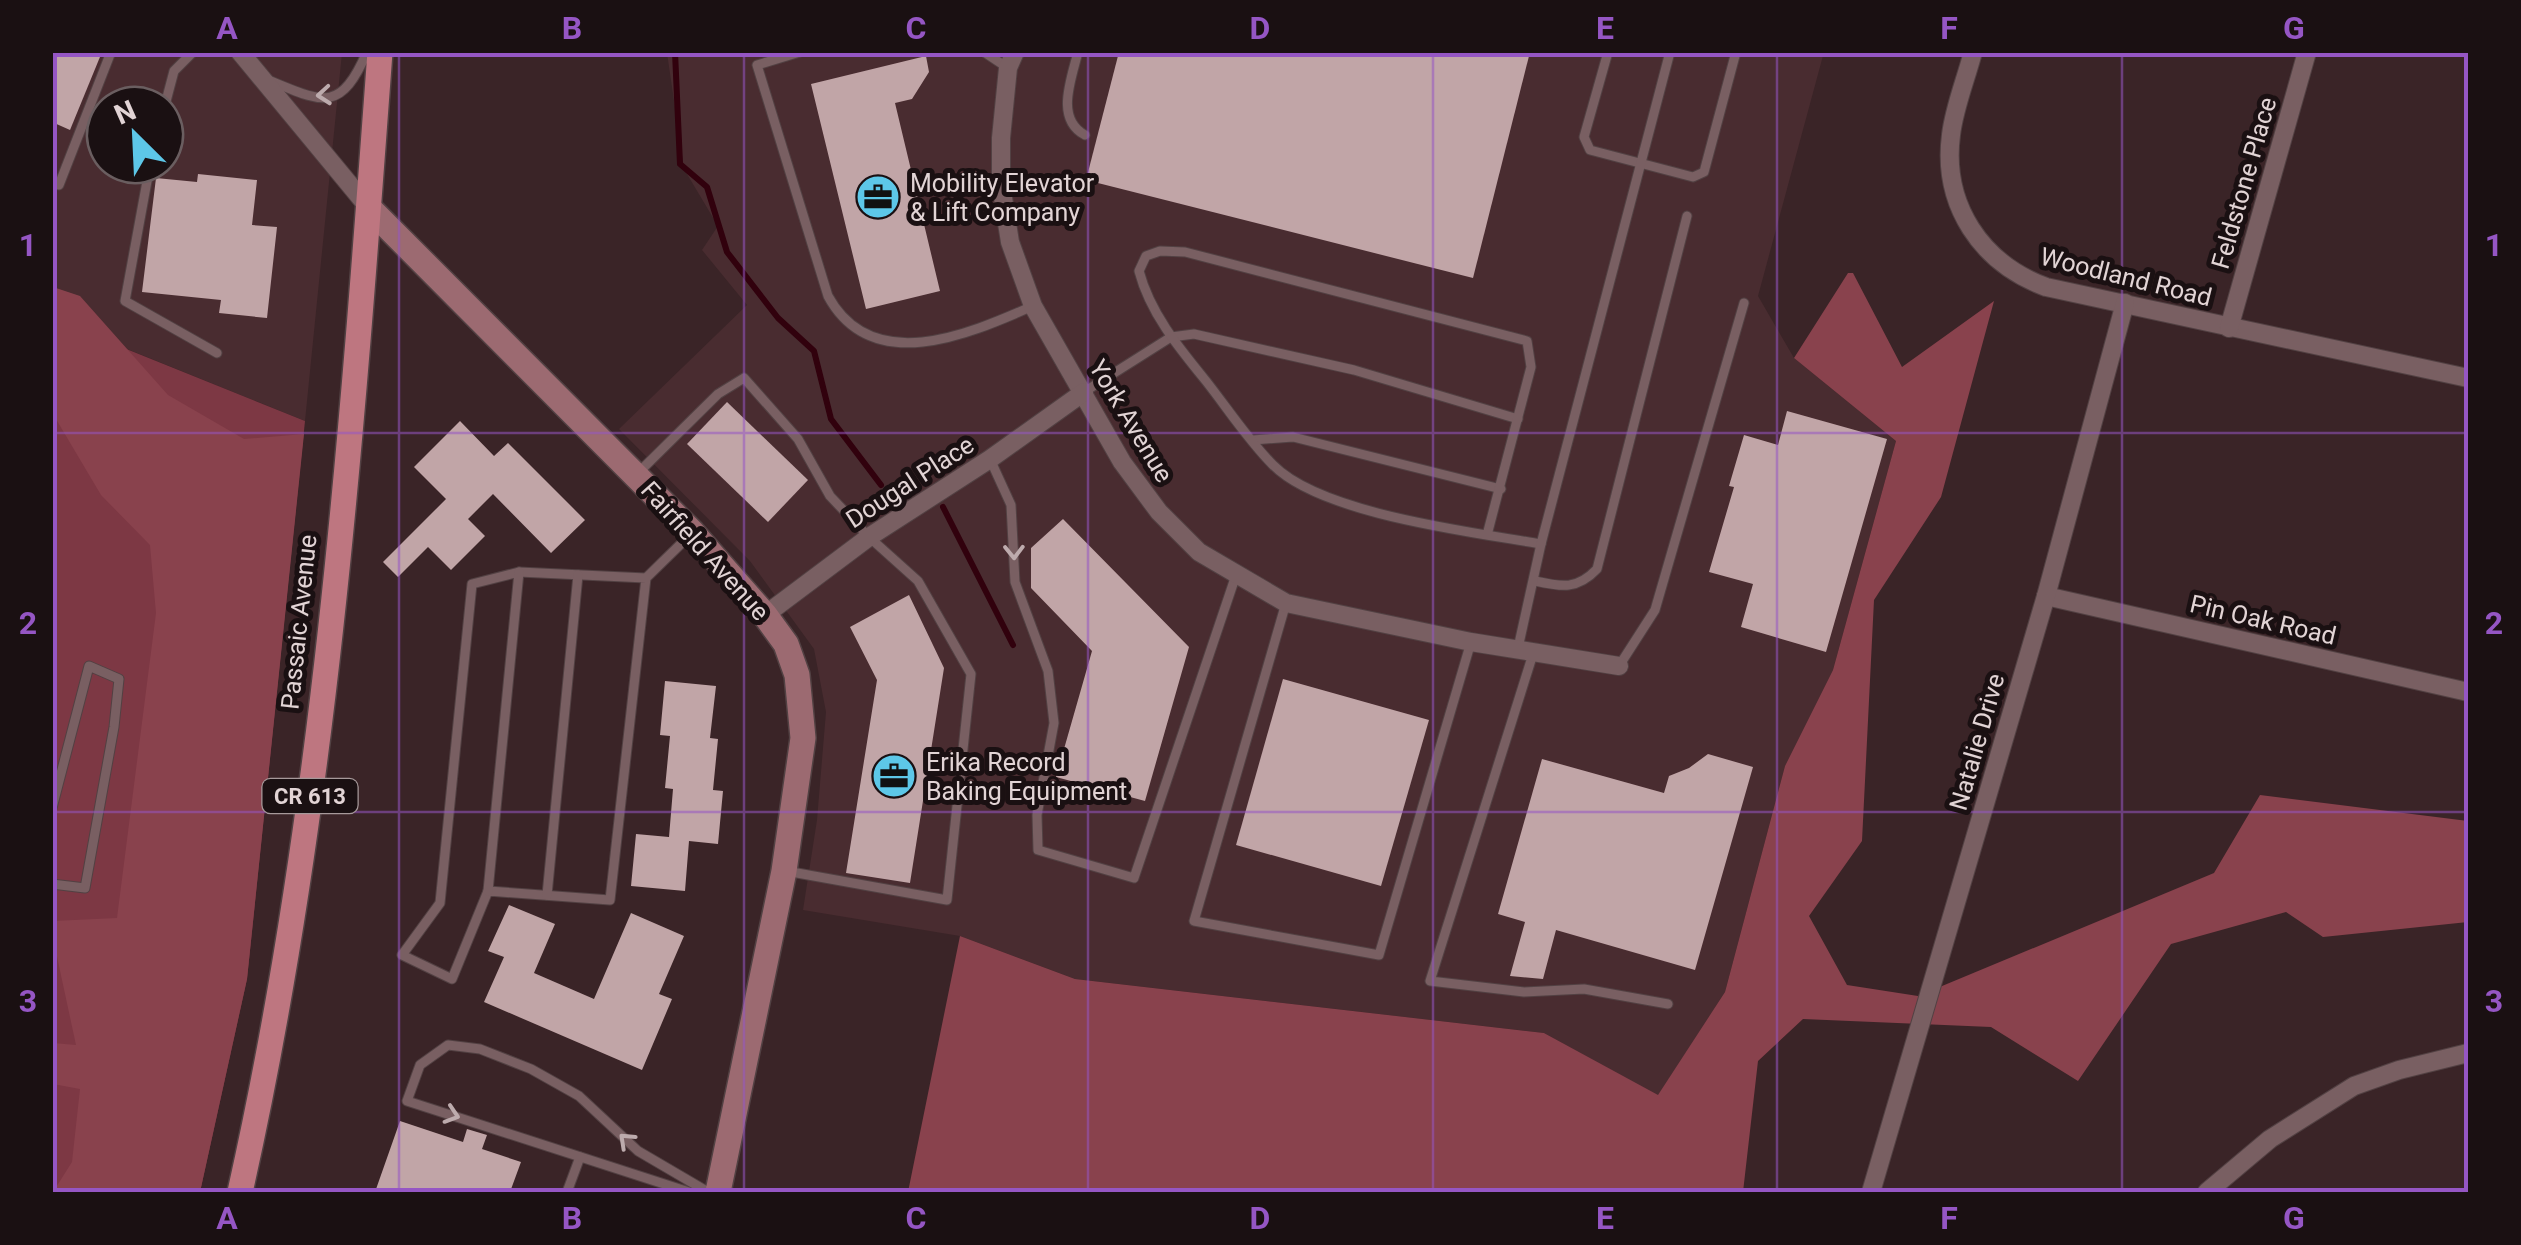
<svg xmlns="http://www.w3.org/2000/svg" width="2521" height="1245" font-family="Roboto,sans-serif">
	<style>
		.built { fill: #492c30; fill-rule: evenodd }
		.green { fill: #7d3844 }
		.forest { fill: #89424d }
		.lines { fill: none; stroke-linecap: round; stroke-linejoin: round }
		.stream { stroke: #31010d; stroke-width: 6 }
		.building { fill: #c1a5a7 }
		.lane-casing { stroke: #524143; stroke-width: 11 }
		.street-casing { stroke: #524143; stroke-width: 20 }
		.secondary-casing { stroke: #524143; stroke-width: 28 }
		.primary-casing { stroke: #524143; stroke-width: 28 }
		.lane { stroke: #795f62; stroke-width: 9 }
		.street { stroke: #795f62; stroke-width: 18 }
		.secondary { stroke: #9c6a71; stroke-width: 25 }
		.primary { stroke: #be7680; stroke-width: 25 }
		.oneway { stroke: #bdabad }
		.grid { fill: none; stroke: #9556c4; stroke-width: 2.5; stroke-opacity: 0.55 }
		.labels { text-anchor: middle; dominant-baseline: central; stroke-width: 10; stroke-linejoin: round; paint-order: stroke }
		.shield { fill: #1a1012; stroke: #a6999a; stroke-width: 2.5 }
		.shield-label { font-size: 22px; font-weight: bold; fill: #e2d4d5 }
		.poi-label { font-size: 25px; fill: #e2d4d5; stroke: #1a1012; text-anchor: start }
		.street-label { font-size: 25px; fill: #e2d4d5; stroke: #1a1012 }
		.neatline { fill: none; stroke: #9556c4; stroke-width: 4 }
		.grid-label { font-size: 32px; text-anchor: middle; font-weight: bold; fill: #9556c4 }
	</style>
	<rect width="100%" height="100%" fill="#3a2427"/>
	<g class="built">
		<polygon points="1824,52 1758,296 1794,358 1896,441 1833,670 1785,766 1725,992 1658,1096 1544,1033 1075,979 960,936 803,910 817,820 826,712 814,649 750,561 619,429 747,305 702,250 718,226 684,169 667,53"/>
		<path d="M52,53H342L305,421L53,319ZM105,105H165V165H105Z"/>
	</g>
	<polygon class="green" points="52,319 305,421 247,979 200,1192 53,1192"/>
	<g class="forest">
		<polygon points="1848,273 1853,273 1902,367 1994,301 1941,497 1874,600 1862,841 1809,916 1847,985 1918,996 2214,873 2260,795 2468,821 2468,922 2323,937 2286,912 2171,944 2078,1081 1991,1027 1803,1019 1758,1061 1743,1192 908,1192 960,936 1075,979 1544,1033 1658,1095 1725,992 1785,766 1833,670 1896,441 1794,358"/>
		<polygon points="53,287 80,296 168,395 244,439 304,434 247,979 200,1192 53,1192 72,1162 80,1089 53,1084 53,1043 76,1045 53,938 53,921 117,918 156,613 150,545 101,495 53,414"/>
	</g>
	<g class="lines">
		<g class="stream">
			<polyline points="675,52 680,164 707,187 727,252 778,318 814,351 831,419 881,485"/>
			<polyline points="943,507 1013,645"/>
		</g>
	</g>
	<g class="building">
		<polygon points="52,52 102,52 70,130 52,122"/>
		<polygon points="1119,52 1530,52 1473,278 1086,180"/>
		<polygon points="926,56 929,72 912,99 895,103 940,291 866,309 811,84"/>
		<polygon points="198,174 257,180 252,225 277,227 267,318 219,313 221,300 142,292 156,178 197,182"/>
		<polygon points="727,402 808,480 768,522 687,444"/>
		<polygon points="1787,411 1887,439 1826,652 1741,627 1753,584 1709,572 1734,487 1729,486 1744,435 1778,445"/>
		<polygon points="460,421 494,456 508,443 585,520 551,553 493,494 468,519 485,536 451,570 428,547 398,577 383,562 446,499 414,467"/>
		<polygon points="1063,519 1189,647 1145,801 1056,777 1092,651 1031,588 1031,548"/>
		<polygon points="909,595 944,668 910,883 846,873 877,680 850,627"/>
		<polygon points="1283,679 1429,720 1381,886 1236,845"/>
		<polygon points="665,681 716,686 710,738 718,739 713,790 723,791 718,844 689,841 685,891 631,886 636,834 669,837 673,789 665,788 670,736 660,735"/>
		<polygon points="1708,754 1753,767 1695,970 1556,930 1543,979 1510,976 1525,922 1498,914 1542,759 1664,793 1669,776 1689,768"/>
		<polygon points="509,905 555,924 534,973 594,999 631,913 684,936 659,994 672,999 642,1070 484,1002 504,957 488,951"/>
		<polygon points="400,1121 463,1142 467,1129 487,1135 482,1149 521,1162 510,1192 375,1192"/>
	</g>
	<g class="lines">
		<defs>
			<g id="lane">
				<path d="M800,52L757,65L828,296C872,377 969,334 1033,306"/>
				<polyline points="984,52 1008,68"/>
				<path d="M1078,52C1071,80 1055,119 1085,135"/>
				<polyline points="1608,52 1584,137 1590,150 1693,177 1704,172 1736,52"/>
				<path d="M268,80C322,102 340,114 367,52"/>
				<polyline points="165,105 174,71 193,52"/>
				<polyline points="150,165 125,301 217,353"/>
				<polyline points="52,182 59,185 111,52"/>
				<polyline points="1084,392 1171,337 1194,334 1354,370 1518,419"/>
				<polyline points="1253,440 1293,437 1501,489"/>
				<polyline points="990,459 1011,505 1015,582 1048,671 1054,723 1037,815 1038,850 1134,878 1236,575"/>
				<polyline points="638,473 718,394 744,378 798,439 830,496 869,537 918,581 971,674 947,900 786,871"/>
				<path d="M1487,535L1531,367L1527,341L1185,252L1160,251L1146,256L1139,271C1150,313 1179,348 1206,381C1228,409 1248,440 1273,465C1321,514 1472,532 1541,544"/>
				<polyline points="646,578 610,900 488,891 452,979 402,955 440,903 472,584 519,572 646,578 691,534"/>
				<path d="M1535,581C1562,587 1577,590 1597,569L1687,216"/>
				<polyline points="1286,603 1194,921 1379,955 1471,642"/>
				<polyline points="1518,648 1541,544 1670,52"/>
				<polyline points="1533,654 1430,981 1524,992 1584,989 1668,1004"/>
				<polyline points="1619,666 1655,610 1744,303"/>
				<polyline points="52,808 89,666 119,679 114,727 85,888 52,884"/>
				<polyline points="488,891 519,572"/>
				<polyline points="547,895 578,575"/>
				<polyline points="567,1192 580,1157"/>
				<polyline points="689,1192 407,1101 420,1065 448,1045 480,1049 531,1069 579,1096 638,1151 708,1192"/>
			</g>
			<g id="street">
				<polyline points="240,52 369,208"/>
				<polyline points="1015,52 1008,68 1001,138 1001,185 1010,242 1033,306 1122,462 1159,512 1199,552 1286,603 1471,642 1619,666"/>
				<path d="M1973,52C1966,79 1954,108 1951,135C1942,205 1981,263 2046,287L2468,378"/>
				<polyline points="2229,328 2307,52"/>
				<polyline points="2046,596 2468,692"/>
				<polyline points="765,615 869,537 990,459 1084,392"/>
				<polyline points="1871,1192 2046,596 2125,303"/>
				<polyline points="2207,1192 2270,1139 2354,1086 2399,1070 2468,1053"/>
			</g>
			<polyline id="secondary" points="369,208 692,532 765,615 786,644 797,675 803,738 784,871 718,1192"/>
			<path id="primary" d="M240,1192C324,819 352,434 380,52"/>
		</defs>
		<use href="#lane" class="lane-casing"/>
		<use href="#street" class="street-casing"/>
		<use href="#secondary" class="secondary-casing"/>
		<use href="#primary" class="primary-casing"/>
		<use href="#lane" class="lane"/>
		<use href="#street" class="street"/>
		<use href="#secondary" class="secondary"/>
		<use href="#primary" class="primary"/>
	</g>
	<defs><path id="oneway-chevron" d="M-2-3.5L2.5 0L-2 3.5" fill="none" stroke-width="1.6" stroke-linecap="round" stroke-linejoin="round" transform="scale(2.5)"/></defs>
	<g class="oneway">
		<use href="#oneway-chevron" transform="translate(324 95) rotate(175)"/>
		<use href="#oneway-chevron" transform="translate(1014 552) rotate(89)"/>
		<use href="#oneway-chevron" transform="translate(452 1115) rotate(18)"/>
		<use href="#oneway-chevron" transform="translate(626 1140) rotate(-137)"/>
	</g>
	<path class="grid" d="M399,52V1192M744,52V1192M1088,52V1192M1433,52V1192M1777,52V1192M2122,52V1192M52,433H2468M52,812H2468"/>
	<defs>
		<symbol id="office-disc" viewBox="-11 -11 22 22"><circle r="9.5" fill="#5dc7e8" stroke="#1a1012"/><path d="M-6-3h4V-5.5h4V-3h4V5H-6ZM-1-4.5V-3h2v-1.5ZM-6 0V1H6V0Z" fill="#111"/></symbol>
	</defs>
	<g fill-rule="evenodd">
		<use href="#office-disc" x="853" y="172" width="50" height="50"/>
		<use href="#office-disc" x="869" y="751" width="50" height="50"/>
	</g>
	<g class="labels">
		<rect class="shield" x="262.5" y="779" width="95" height="34" rx="8"/>
		<g class="shield-label">
			<text x="310" y="796">CR 613</text>
		</g>
		<g class="poi-label">
			<text x="910" y="183">Mobility Elevator<tspan x="910" dy="29">&amp; Lift Company</tspan></text>
			<text x="926" y="762">Erika Record<tspan x="926" dy="29">Baking Equipment</tspan></text>
		</g>
		<g class="street-label">
			<text transform="translate(2244 183) rotate(-74)">Feldstone Place</text>
			<text transform="translate(2126 277) rotate(14)">Woodland Road</text>
			<text transform="translate(1131 421) rotate(59)">York Avenue</text>
			<text transform="translate(910 482) rotate(-33)">Dougal Place</text>
			<text transform="translate(705 551) rotate(48)">Fairfield Avenue</text>
			<text transform="translate(2263 620) rotate(13)">Pin Oak Road</text>
			<text transform="translate(299 622) rotate(-84)">Passaic Avenue</text>
			<text transform="translate(1977 742) rotate(-74)">Natalie Drive</text>
		</g>
	</g>
	<rect width="2521" height="1245" fill="none" stroke="#1a1012" stroke-width="110"/>
	<g transform="translate(135 135) rotate(336)"><circle r="48" fill="#1a1012" stroke="#6a5e60" stroke-width="2.5"/>
	<path d="M0-8L18 38L0 25L-18 38Z" fill="#5dc7e8"/>
	<text y="-15" font-size="28" font-weight="bold" text-anchor="middle" fill="#e2d4d5">N</text>
	</g>
	<rect x="55" y="55" width="2411" height="1135" class="neatline"/>
	<g class="grid-label">
		<text x="227" y="39">A</text>
		<text x="572" y="39">B</text>
		<text x="916" y="39">C</text>
		<text x="1260" y="39">D</text>
		<text x="1605" y="39">E</text>
		<text x="1949" y="39">F</text>
		<text x="2294" y="39">G</text>
		<text x="28" y="256">1</text>
		<text x="2494" y="256">1</text>
		<text x="28" y="634">2</text>
		<text x="2494" y="634">2</text>
		<text x="28" y="1012">3</text>
		<text x="2494" y="1012">3</text>
		<text x="227" y="1229">A</text>
		<text x="572" y="1229">B</text>
		<text x="916" y="1229">C</text>
		<text x="1260" y="1229">D</text>
		<text x="1605" y="1229">E</text>
		<text x="1949" y="1229">F</text>
		<text x="2294" y="1229">G</text>
	</g>
</svg>
